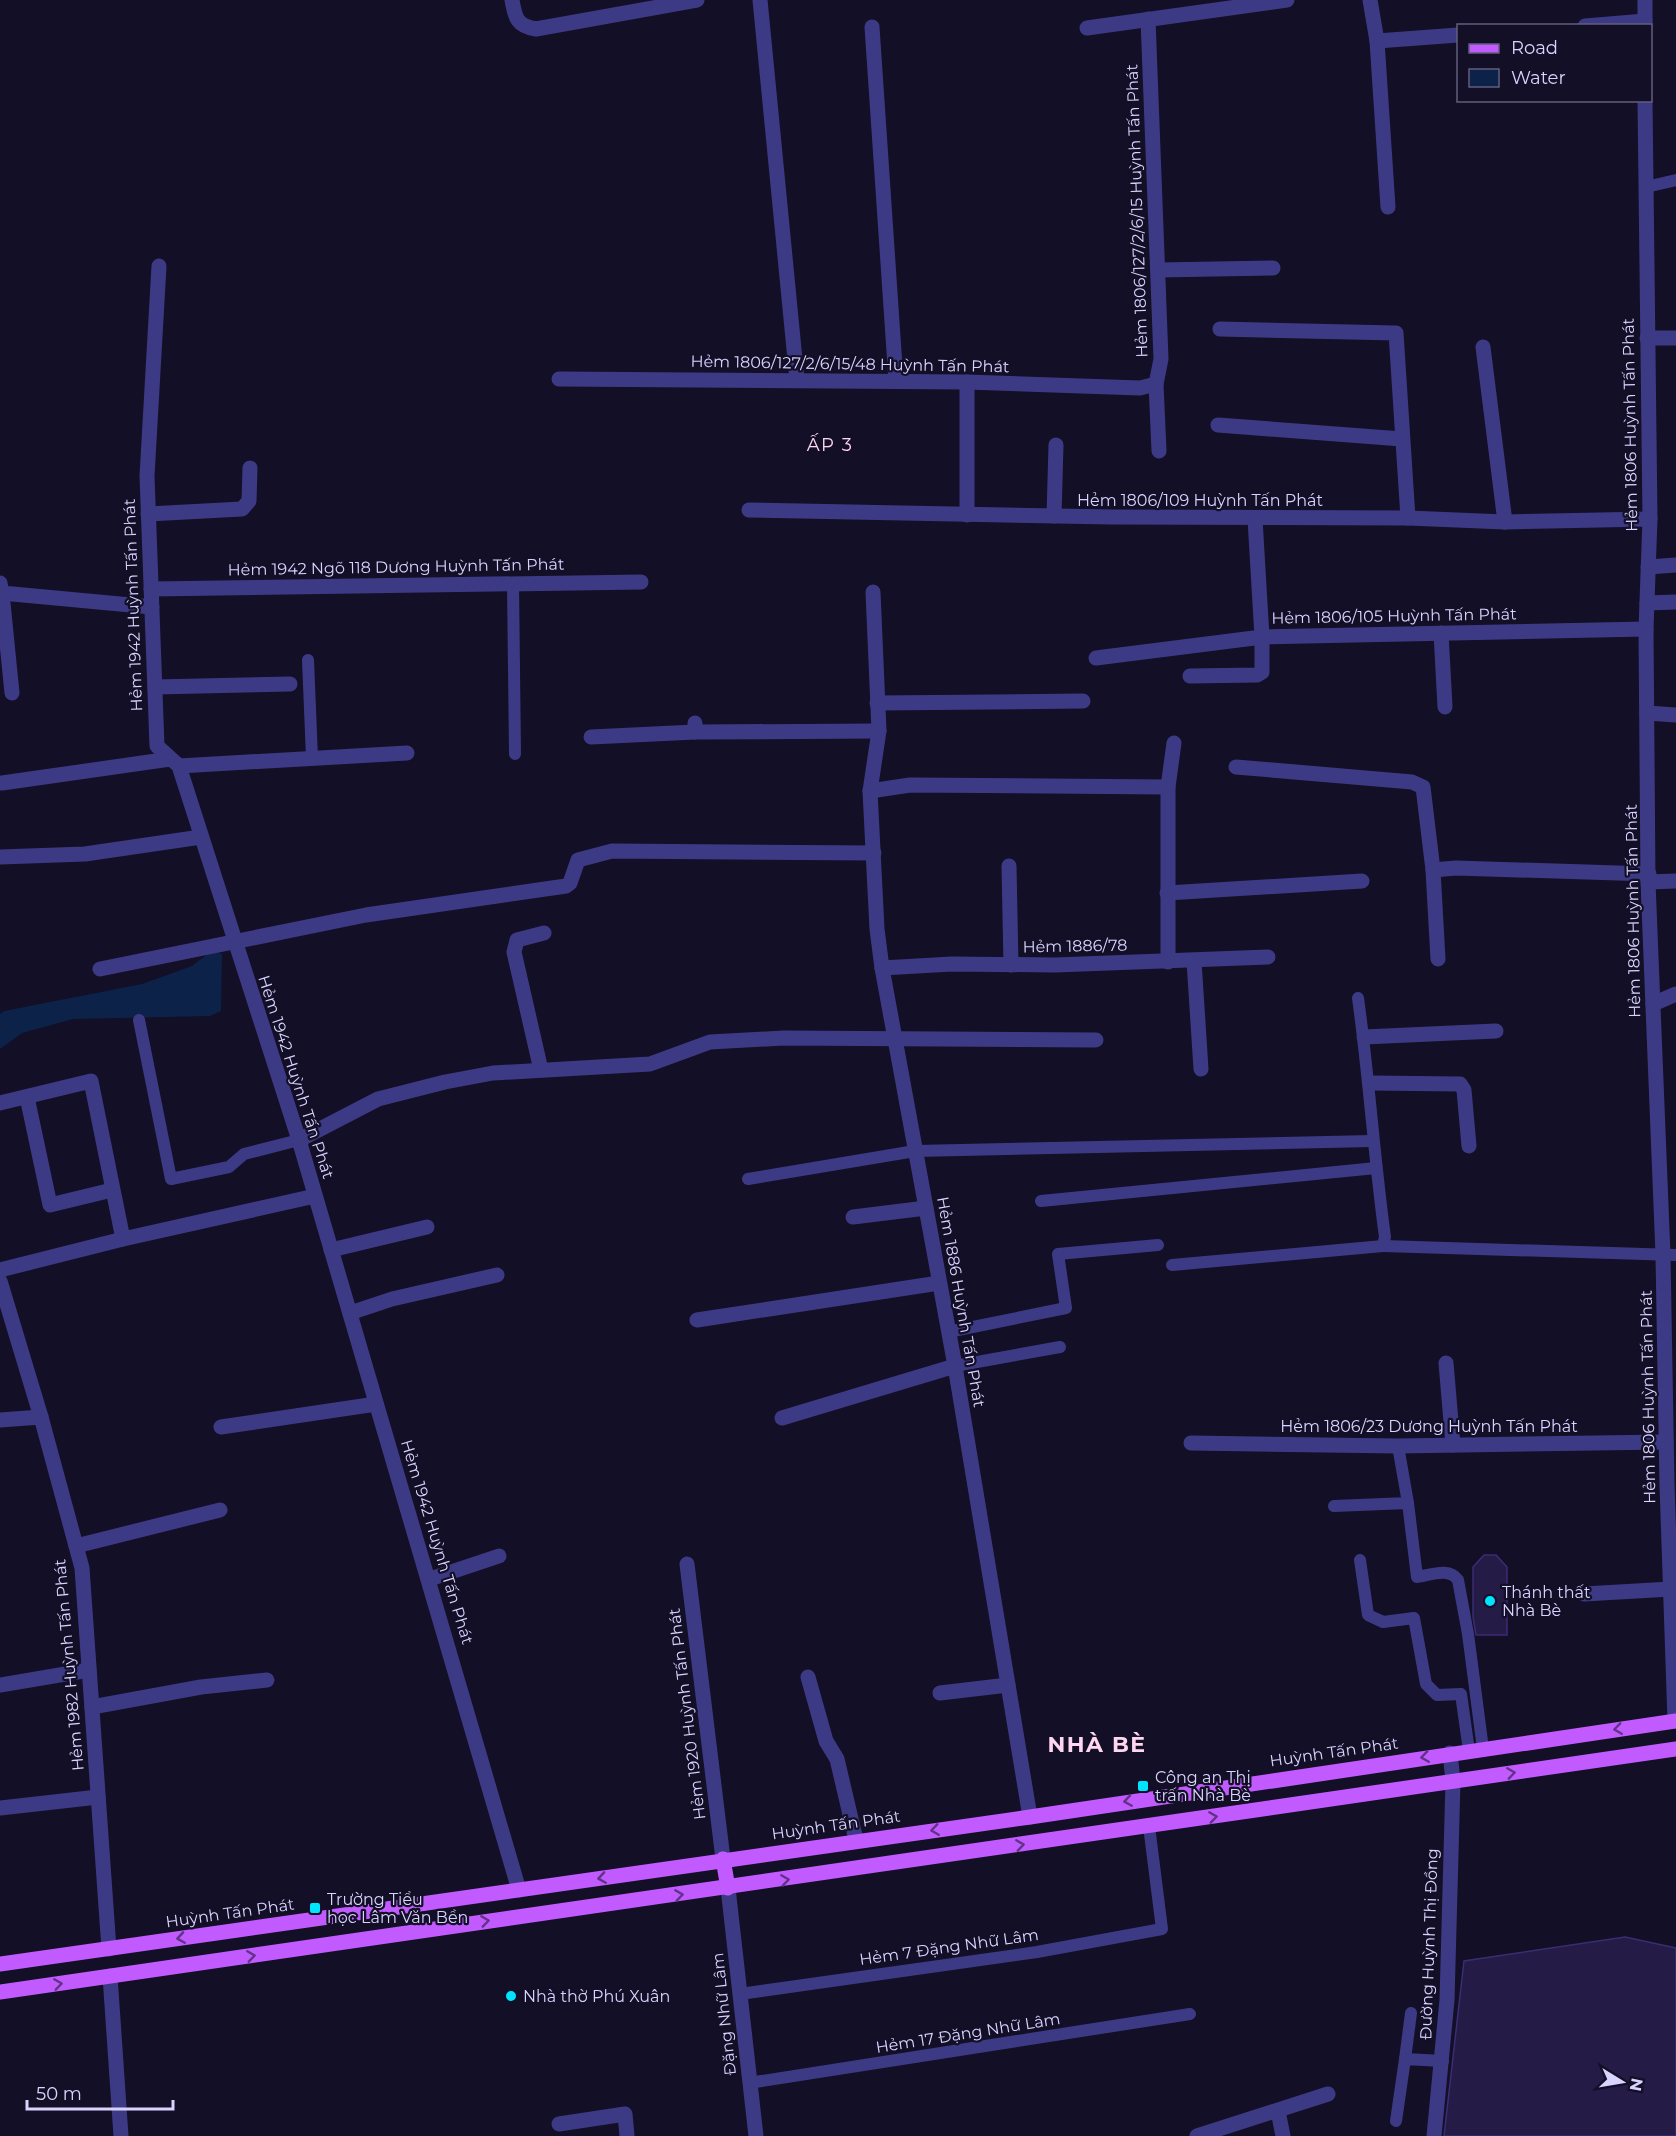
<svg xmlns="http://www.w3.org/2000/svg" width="1676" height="2136" font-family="Montserrat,sans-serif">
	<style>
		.water { fill: #0c2248 }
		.building { fill: #241b47; stroke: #3b2d73; stroke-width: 1.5 }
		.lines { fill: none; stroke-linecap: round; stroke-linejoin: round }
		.service { stroke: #3d3a85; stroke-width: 12 }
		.minor { stroke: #3d3a85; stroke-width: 15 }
		.primary { stroke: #c25bff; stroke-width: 15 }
		.oneway { stroke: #623188 }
		.poi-dot { fill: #00e5ff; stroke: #130f26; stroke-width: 2 }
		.labels { text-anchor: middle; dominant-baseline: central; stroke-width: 4.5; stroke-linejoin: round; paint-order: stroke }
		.street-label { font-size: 16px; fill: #d9d4ff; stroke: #130f26 }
		.poi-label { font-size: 16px; fill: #d9d4ff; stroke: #130f26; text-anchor: start }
		.neighbourhood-label { font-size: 18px; letter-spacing: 1.5px; fill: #ffd6f0; stroke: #130f26 }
		.district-label { font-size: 22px; font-weight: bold; letter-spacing: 1.5px; fill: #ffd6f0; stroke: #130f26 }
	</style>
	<rect width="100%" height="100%" fill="#130f26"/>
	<polygon class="water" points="213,950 222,954 221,1011 210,1016 73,1019 22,1033 0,1049 0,1014 4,1011 142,984 192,966"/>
	<g class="building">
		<polygon points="1484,1555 1496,1555 1507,1567 1507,1635 1476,1635 1473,1617 1473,1567"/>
		<polygon points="1625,1937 1676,1948 1676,2136 1444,2136 1464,1961"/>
	</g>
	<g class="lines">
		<g class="service">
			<polyline points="1646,187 1676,180"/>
			<polyline points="513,584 515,754"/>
			<polyline points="308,660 312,758"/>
			<polyline points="139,1020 171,1179 229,1167 244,1154 299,1140"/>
			<polyline points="748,1179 915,1151 1372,1141"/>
			<polyline points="1041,1201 1376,1168"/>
			<polyline points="1383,1246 1676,1255"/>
			<path d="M1172,1265L1383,1246L1385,1237C1374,1157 1369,1077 1358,998"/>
			<polyline points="948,1332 1066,1308 1058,1254 1158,1245"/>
			<polyline points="955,1366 1060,1347"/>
			<path d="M1408,1503L1417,1577C1431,1575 1449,1567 1458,1580L1468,1634L1483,1749"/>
			<polyline points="1334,1506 1408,1503 1398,1446"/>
			<polyline points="1360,1560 1368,1615 1383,1622 1414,1618 1426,1684 1437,1695 1461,1694 1469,1751"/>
			<polyline points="740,1994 1037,1952 1162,1929 1149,1826"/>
			<polyline points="1405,2059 1411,2013"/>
			<polyline points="749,2083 1190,2014"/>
			<polyline points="1396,2121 1405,2059 1443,2061"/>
		</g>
		<g class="minor">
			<path d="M512,0C515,18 517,26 536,29L697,0"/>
			<polyline points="760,0 797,380"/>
			<polyline points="1370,0 1377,41 1388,207"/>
			<polyline points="1585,26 1645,21"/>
			<polyline points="1645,26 1645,0"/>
			<polyline points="872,27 896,381"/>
			<polyline points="1087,28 1287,0"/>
			<polyline points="1377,41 1458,35"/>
			<polyline points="1645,100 1650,519 1646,629 1648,882 1663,1255 1667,1485 1675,1721"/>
			<polyline points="159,266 147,476 157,746 179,766 299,1140 519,1890"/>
			<polyline points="1158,270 1273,268"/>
			<polyline points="1220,329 1396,333 1408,518"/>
			<polyline points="1647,338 1676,338"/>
			<polyline points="1483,347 1505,522"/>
			<polyline points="559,379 967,382 1140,388 1156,384 1161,359 1148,19"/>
			<polyline points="1156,384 1159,451"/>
			<polyline points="1218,425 1402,439"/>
			<polyline points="749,510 1112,517 1408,518 1505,522 1650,519"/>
			<polyline points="148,514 242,509 249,501 250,468"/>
			<polyline points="967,515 967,382"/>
			<polyline points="1054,516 1056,445"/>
			<polyline points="1255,519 1262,637 1646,629"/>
			<polyline points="1648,567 1676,565"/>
			<polyline points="0,583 2,593 152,607"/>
			<polyline points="151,589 641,582"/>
			<polyline points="873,592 879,731 870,791 877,929 882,968 955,1366 1030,1817"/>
			<polyline points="2,593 12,693"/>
			<polyline points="1647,603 1676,602"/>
			<polyline points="1441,633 1445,707"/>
			<polyline points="1096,658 1262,637 1262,672 1257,675 1190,676"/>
			<polyline points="155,687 290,684"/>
			<polyline points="877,703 1083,701"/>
			<polyline points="1647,713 1676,715"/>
			<polyline points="695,723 695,732 879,731"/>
			<polyline points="591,737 695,732"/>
			<polyline points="179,766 407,753"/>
			<polyline points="1236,767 1412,782 1423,787 1433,870 1438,959"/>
			<polyline points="2,783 170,759"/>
			<polyline points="870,791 910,785 1168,787"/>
			<polyline points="0,857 85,854 201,837"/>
			<polyline points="1009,866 1011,965"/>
			<polyline points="1433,870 1456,868 1649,874"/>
			<polyline points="1648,882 1676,881"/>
			<polyline points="1167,893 1362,881"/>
			<polyline points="1194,961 1201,1069"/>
			<polyline points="1168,962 1168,787 1174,743"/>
			<polyline points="882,968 952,964 1055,965 1268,957"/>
			<polyline points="100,969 366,915 566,886 570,883 578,860 612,851 874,853"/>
			<polyline points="1653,1004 1676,994"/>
			<polyline points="1364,1037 1496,1031"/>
			<polyline points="541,1070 514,952 517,940 544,933"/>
			<polyline points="1370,1083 1460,1084 1464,1090 1469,1146"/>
			<polyline points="27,1097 50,1205 112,1190"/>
			<polyline points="0,1103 91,1081 123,1239"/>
			<polyline points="299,1140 378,1099 445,1082 493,1073 650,1064 710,1042 784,1038 1096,1040"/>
			<polyline points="853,1217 926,1208"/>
			<polyline points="331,1250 427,1227"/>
			<polyline points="0,1270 123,1239 315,1196"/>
			<polyline points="0,1281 41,1417 82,1568 109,1949"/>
			<polyline points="350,1313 392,1299 497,1275"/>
			<polyline points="697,1320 939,1283"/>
			<polyline points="1446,1363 1453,1445"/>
			<polyline points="782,1418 955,1366"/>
			<polyline points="0,1420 41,1417"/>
			<polyline points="221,1427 376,1404"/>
			<polyline points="1191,1443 1398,1446 1666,1442"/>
			<polyline points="76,1546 220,1510"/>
			<polyline points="687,1564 723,1859"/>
			<polyline points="430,1579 499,1556"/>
			<polyline points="1584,1594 1671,1589"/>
			<polyline points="808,1677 826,1741 837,1759 856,1840"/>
			<polyline points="0,1685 89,1670"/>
			<polyline points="940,1693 1008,1685"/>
			<polyline points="92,1707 201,1687 267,1680"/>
			<polyline points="0,1808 98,1797"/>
			<polyline points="728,1888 756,2136"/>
			<polyline points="110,1976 121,2136"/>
			<polyline points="1278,2111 1283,2136"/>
			<polyline points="559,2124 625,2114 627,2136"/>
			<polyline points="1197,2136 1328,2094"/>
			<polyline points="1434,2136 1447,2000 1453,1781 1450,1753"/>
		</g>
		<g class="primary">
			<polyline points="723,1859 728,1888"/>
			<polyline points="0,1964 1030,1817 1676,1721"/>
			<polyline points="0,1992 1676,1749"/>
		</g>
	</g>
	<defs><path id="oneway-chevron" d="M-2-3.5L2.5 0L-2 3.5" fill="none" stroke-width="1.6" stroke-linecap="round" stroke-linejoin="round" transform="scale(1.5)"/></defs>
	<g class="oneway">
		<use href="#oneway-chevron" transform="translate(1618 1729) rotate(172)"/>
		<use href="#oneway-chevron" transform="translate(1425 1757) rotate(172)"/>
		<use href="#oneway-chevron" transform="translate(1511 1773) rotate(-8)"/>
		<use href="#oneway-chevron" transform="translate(1128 1801) rotate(171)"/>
		<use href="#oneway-chevron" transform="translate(1213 1817) rotate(-8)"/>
		<use href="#oneway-chevron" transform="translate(935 1830) rotate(172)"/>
		<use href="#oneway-chevron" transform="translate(1020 1845) rotate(-8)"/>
		<use href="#oneway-chevron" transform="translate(602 1878) rotate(171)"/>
		<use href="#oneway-chevron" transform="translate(785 1880) rotate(-8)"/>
		<use href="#oneway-chevron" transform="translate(679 1895) rotate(-8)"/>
		<use href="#oneway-chevron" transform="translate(485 1921) rotate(-8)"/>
		<use href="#oneway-chevron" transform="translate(181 1938) rotate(171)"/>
		<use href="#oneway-chevron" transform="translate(251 1956) rotate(-8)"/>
		<use href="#oneway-chevron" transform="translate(58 1984) rotate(-8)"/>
	</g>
	<g class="poi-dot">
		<circle cx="1490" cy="1601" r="6"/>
		<rect x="1137" y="1780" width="12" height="12" rx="3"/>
		<rect x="309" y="1902" width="12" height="12" rx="3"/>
		<circle cx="511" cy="1996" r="6"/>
	</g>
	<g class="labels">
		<g class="street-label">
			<text transform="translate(1137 211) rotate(-92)">Hẻm 1806/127/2/6/15 Huỳnh Tấn Phát</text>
			<text transform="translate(850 364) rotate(1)">Hẻm 1806/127/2/6/15/48 Huỳnh Tấn Phát</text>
			<text transform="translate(1630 425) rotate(-91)">Hẻm 1806 Huỳnh Tấn Phát</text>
			<text x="1200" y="500">Hẻm 1806/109 Huỳnh Tấn Phát</text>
			<text transform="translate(396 567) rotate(-1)">Hẻm 1942 Ngõ 118 Dương Huỳnh Tấn Phát</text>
			<text transform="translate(133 605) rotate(-92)">Hẻm 1942 Huỳnh Tấn Phát</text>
			<text transform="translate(1394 616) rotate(-1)">Hẻm 1806/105 Huỳnh Tấn Phát</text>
			<text transform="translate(1633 911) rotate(-91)">Hẻm 1806 Huỳnh Tấn Phát</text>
			<text transform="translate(1075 946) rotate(-1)">Hẻm 1886/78</text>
			<text transform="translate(296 1077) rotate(72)">Hẻm 1942 Huỳnh Tấn Phát</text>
			<text transform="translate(961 1302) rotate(80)">Hẻm 1886 Huỳnh Tấn Phát</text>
			<text transform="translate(1648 1397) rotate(-91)">Hẻm 1806 Huỳnh Tấn Phát</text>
			<text x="1429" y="1426">Hẻm 1806/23 Dương Huỳnh Tấn Phát</text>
			<text transform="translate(437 1542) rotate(73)">Hẻm 1942 Huỳnh Tấn Phát</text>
			<text transform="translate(69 1665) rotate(-95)">Hẻm 1982 Huỳnh Tấn Phát</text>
			<text transform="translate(687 1714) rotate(-97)">Hẻm 1920 Huỳnh Tấn Phát</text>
			<text transform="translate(1334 1752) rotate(-8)">Huỳnh Tấn Phát</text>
			<text transform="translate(836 1825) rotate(-8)">Huỳnh Tấn Phát</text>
			<text transform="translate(230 1913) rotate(-8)">Huỳnh Tấn Phát</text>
			<text transform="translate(1429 1944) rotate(-88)">Đường Huỳnh Thị Đồng</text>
			<text transform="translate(949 1947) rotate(-8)">Hẻm 7 Đặng Nhữ Lâm</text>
			<text transform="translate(724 2014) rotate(-96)">Đặng Nhữ Lâm</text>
			<text transform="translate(968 2033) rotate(-9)">Hẻm 17 Đặng Nhữ Lâm</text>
		</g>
		<g class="poi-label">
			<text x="1502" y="1592">Thánh thất<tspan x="1502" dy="18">Nhà Bè</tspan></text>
			<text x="1155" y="1777">Công an Thị<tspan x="1155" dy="18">trấn Nhà Bè</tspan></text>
			<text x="327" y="1899">Trường Tiểu<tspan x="327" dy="18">học Lâm Văn Bền</tspan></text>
			<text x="523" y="1996">Nhà thờ Phú Xuân</text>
		</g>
		<g class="neighbourhood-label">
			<text x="830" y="445">ẤP 3</text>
		</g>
		<g class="district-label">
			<text x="1097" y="1744">NHÀ BÈ</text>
		</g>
	</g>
	<rect x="1457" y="24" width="195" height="78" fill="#130f26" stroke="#625e7d" stroke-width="1.5"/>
	<rect x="1469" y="44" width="30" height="9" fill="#c25bff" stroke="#625e7d" stroke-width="1.5"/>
	<text x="1511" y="54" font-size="18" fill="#d9d4ff">Road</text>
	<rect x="1469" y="69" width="30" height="18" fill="#0c2248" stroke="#625e7d" stroke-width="1.5"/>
	<text x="1511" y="84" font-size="18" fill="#d9d4ff">Water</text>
	<g transform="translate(1622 2082) rotate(101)" stroke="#130f26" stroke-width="4.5" paint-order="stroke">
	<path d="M0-4.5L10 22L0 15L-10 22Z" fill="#d9d4ff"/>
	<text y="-9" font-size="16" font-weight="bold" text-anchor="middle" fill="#d9d4ff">N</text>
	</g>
	<path d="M27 2100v9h146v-9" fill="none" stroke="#d9d4ff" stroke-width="3"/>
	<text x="36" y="2100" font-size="18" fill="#d9d4ff" stroke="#130f26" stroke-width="4.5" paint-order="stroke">50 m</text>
</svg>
